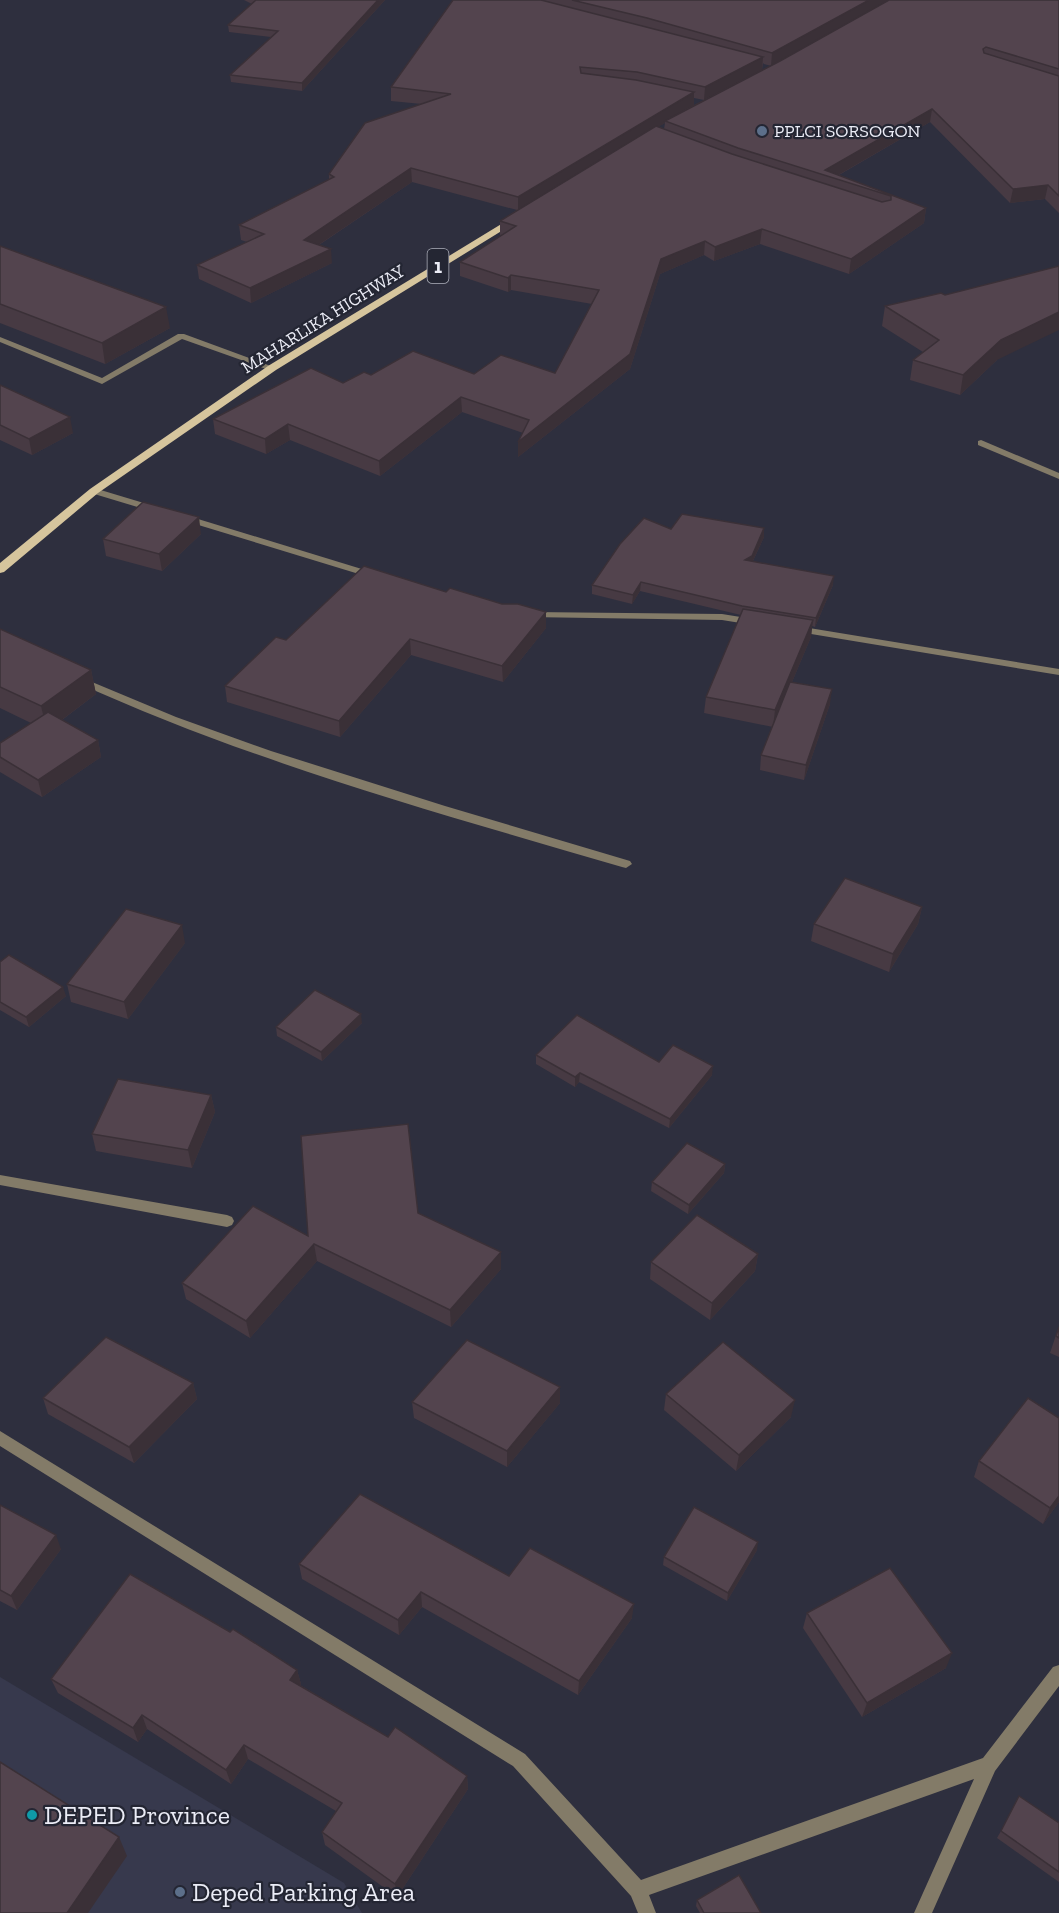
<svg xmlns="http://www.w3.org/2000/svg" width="1059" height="1913" font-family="'Zilla Slab',serif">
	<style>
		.built { fill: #37394d }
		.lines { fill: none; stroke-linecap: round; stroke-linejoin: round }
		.service { fill: #837b68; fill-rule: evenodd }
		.minor { fill: #837b68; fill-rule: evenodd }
		.tertiary { fill: #837b68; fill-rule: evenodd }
		.primary { fill: #d6c59d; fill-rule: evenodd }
		.wall { fill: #473a43; fill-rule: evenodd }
		.shaded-wall { fill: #3a3037 }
		.building { fill: #53444e; stroke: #3a3037; stroke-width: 1.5 }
		.service-dot { fill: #5c6f8a; stroke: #242633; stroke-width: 2 }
		.culture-dot { fill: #0f9aa8; stroke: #242633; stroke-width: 2 }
		.labels { text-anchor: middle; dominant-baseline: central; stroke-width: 4.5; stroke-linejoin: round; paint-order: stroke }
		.far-poi-label { font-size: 18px; fill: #ebecf6; stroke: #242633; text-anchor: start }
		.far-street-label { font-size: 18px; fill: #ebecf6; stroke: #242633 }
		.shield { fill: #242633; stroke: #afb1bc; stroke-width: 1.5 }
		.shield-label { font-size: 20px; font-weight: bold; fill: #ebecf6 }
		.near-poi-label { font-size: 26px; fill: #ebecf6; stroke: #242633; text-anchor: start }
	</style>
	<rect width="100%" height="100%" fill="#2e2f3e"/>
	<polygon class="built" points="0,1677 344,1883 362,1913 0,1913"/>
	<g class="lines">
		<polygon class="service" points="178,334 184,334 276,368 269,370 182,339 102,384 0,342 0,337 102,378"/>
		<g class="minor">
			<polygon points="981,440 1059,473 1059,479 978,445 978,441"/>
			<path d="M80,677L176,717L271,751L445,806L630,861L632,864L626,868L622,867C438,813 251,762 76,682L75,680L76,678Z"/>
			<polygon points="0,1175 227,1215 232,1217 234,1221 232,1225 227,1227 0,1185"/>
			<polygon points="0,1431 525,1754 641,1880 983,1758 1053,1667 1059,1665 1059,1686 995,1771 932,1913 914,1913 974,1779 649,1895 656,1913 638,1913 631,1896 513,1766 0,1446"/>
		</g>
		<g class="tertiary">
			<polygon points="94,488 157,507 159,509 154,512 91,493 91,489"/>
			<polygon points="185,515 378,574 380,576 378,578 372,578 182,520 180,518"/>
			<polygon points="531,612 722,614 753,619 758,622 753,625 722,620 528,617 528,613"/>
			<polygon points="797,626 1059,669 1059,675 793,631 793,627"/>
		</g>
		<polygon class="primary" points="518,214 521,215 521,219 276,370 98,493 4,572 0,573 0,563 90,489 268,366"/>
	</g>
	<g class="wall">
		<polygon points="244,0 385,0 302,91 231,82 230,75 271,37 229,32 228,25 252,4"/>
		<path d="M453,0H1059V213L1045,199L1010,203L930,122L839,175L926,208L924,223L849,274L760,244L714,261L704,255L660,274L630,369L518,457L523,433L462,412L380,476L290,440L266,454L215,434L213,419L371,375L555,373L592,304L511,290L508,292L460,276V262L502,236L500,235V221L517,210L412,182L319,245L332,263L251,303L199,279L197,265L247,242L241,240L239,225L329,180V174L422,104L391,101V87ZM763,63L764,64L771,66L762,70ZM694,98L704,100L694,105ZM665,123L664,129L658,126L661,125Z"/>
		<polygon points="0,246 170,328 105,364 0,323"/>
		<polygon points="885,306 997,360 960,395 910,380 913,360 923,352 882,326"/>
		<polygon points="0,385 73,433 32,455 0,440"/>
		<polygon points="764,528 764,537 753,561 833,585 815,627 812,626 811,637 792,682 830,704 804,780 760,770 761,755 773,727 704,713 706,697 741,615 640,591 632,604 592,594 592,585 671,529"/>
		<polygon points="201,534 162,571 106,556 103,539"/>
		<polygon points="546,628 503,682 411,655 340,737 227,702 225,686 286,640"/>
		<polygon points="0,629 91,670 96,694 62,720 98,740 101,757 42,797 0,772 0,743 31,723 0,708"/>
		<polygon points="922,907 918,924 889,972 811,941 814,924"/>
		<polygon points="185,943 128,1019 71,1002 67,984"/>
		<polygon points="0,962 66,996 29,1027 0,1010"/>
		<polygon points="362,1023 322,1061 277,1036 276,1027"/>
		<polygon points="536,1055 659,1062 712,1075 669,1128 579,1082 575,1087 536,1064"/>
		<polygon points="211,1095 215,1112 192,1168 96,1151 92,1134"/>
		<polygon points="725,1164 724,1173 688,1214 651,1191 652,1182"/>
		<polygon points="418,1213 501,1269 451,1327 317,1261 250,1338 186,1299 182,1283 308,1236"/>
		<polygon points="758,1254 755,1271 710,1320 650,1279 651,1262"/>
		<polygon points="1059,1326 1059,1357 1050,1353"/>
		<polygon points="193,1383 197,1399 134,1463 48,1414 43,1398"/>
		<polygon points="560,1387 560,1403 507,1467 414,1418 412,1402"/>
		<polygon points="666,1394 791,1417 736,1471 664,1410"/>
		<polygon points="1059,1418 1059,1502 1043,1524 974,1477 979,1461"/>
		<polygon points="0,1505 61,1549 17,1610 0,1601"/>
		<polygon points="757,1550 727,1601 663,1565 664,1557"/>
		<polygon points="299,1564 509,1576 632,1618 578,1695 422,1607 399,1635 302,1579"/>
		<polygon points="807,1613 946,1668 862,1717 803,1628"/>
		<polygon points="230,1632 297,1670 301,1684 300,1685 388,1737 467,1776 468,1789 397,1897 325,1845 322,1832 336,1811 248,1759 231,1784 147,1729 138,1742 58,1693 51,1679"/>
		<polygon points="1059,1823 1059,1882 997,1838 1001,1831"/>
		<polygon points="697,1900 761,1913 700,1913 696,1906"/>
	</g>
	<g class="shaded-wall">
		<polygon points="378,0 385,0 302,91 302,83"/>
		<polygon points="869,0 890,0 771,66 772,53"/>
		<polygon points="763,57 762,70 704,100 705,87"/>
		<polygon points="694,92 694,105 665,121 665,123 518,211 518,197"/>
		<polygon points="932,109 930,122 833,178 825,170"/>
		<polygon points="411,168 412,182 305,254 304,240"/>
		<polygon points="1048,185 1045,199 1010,203 1013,189"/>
		<polygon points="926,208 924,223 849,274 851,259"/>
		<polygon points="762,229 760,244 714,261 715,247"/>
		<polygon points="705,241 704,255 660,274 630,369 518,457 518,442 661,259"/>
		<polygon points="331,249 332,263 251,303 250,288"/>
		<polygon points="511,275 511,290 508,292 508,278"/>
		<polygon points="166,307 170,328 105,364 102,343"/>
		<polygon points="1059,312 1059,330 997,360 960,395 963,375 1001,340"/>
		<polygon points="461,397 462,412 380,476 379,461"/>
		<polygon points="70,417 73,433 32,455 29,439"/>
		<polygon points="288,424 290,440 266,454 265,439"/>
		<polygon points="199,517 201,534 162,571 159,554"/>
		<polygon points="764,528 764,537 751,565 745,560"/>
		<polygon points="834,576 833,585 815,627 816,618"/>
		<polygon points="641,582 640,591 632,604 633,595"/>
		<polygon points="546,612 546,628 503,682 502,666"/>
		<polygon points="813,620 811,637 773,727 775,710"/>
		<polygon points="410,639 411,655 340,737 339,721"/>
		<polygon points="91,670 96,694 47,731 41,706"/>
		<polygon points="832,689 830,704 804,780 806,765"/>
		<polygon points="98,740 101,757 42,797 38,780"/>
		<polygon points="922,907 918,924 889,972 893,954"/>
		<polygon points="182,925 185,943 128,1019 124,1002"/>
		<polygon points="63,987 66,996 29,1027 26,1017"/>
		<polygon points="361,1014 362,1023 322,1061 321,1052"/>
		<polygon points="713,1066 712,1075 669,1128 670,1119"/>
		<polygon points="580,1073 579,1082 575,1087 575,1077"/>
		<polygon points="211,1095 215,1112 192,1168 188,1150"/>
		<polygon points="725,1164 724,1173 688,1214 689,1205"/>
		<polygon points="314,1244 317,1261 250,1338 246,1321"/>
		<polygon points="501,1252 501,1269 451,1327 450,1310"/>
		<polygon points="758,1254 755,1271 710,1320 712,1303"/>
		<polygon points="193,1383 197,1399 134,1463 129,1447"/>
		<polygon points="560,1387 560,1403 507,1467 507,1451"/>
		<polygon points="795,1400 791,1417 736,1471 739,1455"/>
		<polygon points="1059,1496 1059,1502 1043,1524 1050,1508"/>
		<polygon points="56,1535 61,1549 17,1610 11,1596"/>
		<polygon points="758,1542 757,1550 727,1601 728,1593"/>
		<polygon points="421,1592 422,1607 399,1635 398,1620"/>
		<polygon points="634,1604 632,1618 578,1695 579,1681"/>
		<polygon points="952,1653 946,1668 862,1717 867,1703"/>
		<polygon points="297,1670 301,1684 293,1694 290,1680"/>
		<polygon points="142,1715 147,1729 138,1742 133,1728"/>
		<polygon points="244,1745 248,1759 231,1784 226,1770"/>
		<polygon points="467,1776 468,1789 397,1897 395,1884"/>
		<polygon points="119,1837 127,1856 88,1913 67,1913"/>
	</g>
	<g class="building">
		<polygon points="256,0 378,0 302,83 230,75 278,31 228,25"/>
		<polygon points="453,0 541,0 763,57 705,87 637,72 580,67 581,73 636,80 694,92 518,197 411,168 304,240 331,249 250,288 197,265 264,234 239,225 334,177 329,174 365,123 451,94 391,87"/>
		<polygon points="572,0 869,0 772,53 647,18"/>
		<polygon points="889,0 1059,0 1059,69 986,47 983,49 984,53 1059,76 1059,196 1048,185 1013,189 932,109 825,170 926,208 851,259 762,229 715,247 705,241 661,259 630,354 518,442 529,420 461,397 379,461 288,424 265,439 213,419 311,368 343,383 364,372 371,375 413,351 474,374 501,355 555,373 599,290 511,275 508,278 460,262 516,226 500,221 656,126 732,154 882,202 891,200 891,196 738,148 665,121 780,61"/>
		<polygon points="0,246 166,307 102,343 0,304"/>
		<polygon points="1059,266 1059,312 1001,340 963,375 913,360 939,340 885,306 941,293 945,295"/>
		<polygon points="0,385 70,417 29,439 0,425"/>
		<polygon points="143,502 199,517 159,554 103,539"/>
		<polygon points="682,514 764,528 752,556 745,560 834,576 816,618 742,606 641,582 633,595 592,585 620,544 644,518 671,529"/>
		<polygon points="364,566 446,592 450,588 502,604 518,604 546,612 502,666 410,639 339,721 225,686 276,637 286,640"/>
		<polygon points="743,609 813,620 775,710 706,697"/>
		<polygon points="0,629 91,670 41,706 0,687"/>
		<polygon points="790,682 832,689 806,765 761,755"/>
		<polygon points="48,712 98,740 38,780 0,757 0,743"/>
		<polygon points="845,878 922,907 893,954 814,924"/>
		<polygon points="126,909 182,925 124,1002 67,984"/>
		<polygon points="9,955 63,987 26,1017 0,1002 0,962"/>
		<polygon points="315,990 361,1014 321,1052 276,1027"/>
		<polygon points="577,1015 659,1062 673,1045 713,1066 670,1119 580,1073 575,1077 536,1055"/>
		<polygon points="118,1079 211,1095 188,1150 92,1134"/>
		<polygon points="408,1124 418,1213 501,1252 450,1310 314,1244 246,1321 182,1283 253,1206 308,1236 301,1136"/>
		<polygon points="687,1143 725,1164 689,1205 652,1182"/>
		<polygon points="697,1215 758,1254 712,1303 651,1262"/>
		<polygon points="1059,1327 1059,1338 1056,1336"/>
		<polygon points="106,1337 193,1383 129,1447 43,1398"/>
		<polygon points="467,1340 560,1387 507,1451 412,1402"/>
		<polygon points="723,1342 795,1400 739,1455 666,1394"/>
		<polygon points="1028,1398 1059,1418 1059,1496 1050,1508 979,1461"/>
		<polygon points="360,1494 509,1576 530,1548 634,1604 579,1681 421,1592 398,1620 299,1564"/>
		<polygon points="0,1505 56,1535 11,1596 0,1590"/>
		<polygon points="694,1507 758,1542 728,1593 664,1557"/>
		<polygon points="890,1568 952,1653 867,1703 807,1613"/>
		<polygon points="130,1574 230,1632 233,1629 297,1670 290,1680 388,1737 395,1727 467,1776 395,1884 322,1832 342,1803 244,1745 226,1770 142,1715 133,1728 51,1679"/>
		<polygon points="0,1762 119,1837 67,1913 0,1913"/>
		<polygon points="1019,1796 1059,1823 1059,1872 1001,1831"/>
		<polygon points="739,1875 761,1913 704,1913 697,1900"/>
	</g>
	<g class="service-dot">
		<circle cx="762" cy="131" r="6"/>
		<circle cx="180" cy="1892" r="6"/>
	</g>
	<circle class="culture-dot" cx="32" cy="1815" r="6"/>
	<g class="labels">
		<g class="far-poi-label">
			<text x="774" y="131">PPLCI SORSOGON</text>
		</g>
		<g class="far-street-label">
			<text transform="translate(323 319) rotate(-32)">MAHARLIKA HIGHWAY</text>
		</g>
		<rect class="shield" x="427.5" y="249" width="21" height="34" rx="4.5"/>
		<g class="shield-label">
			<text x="438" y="266">1</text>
		</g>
		<g class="near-poi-label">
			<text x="44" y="1815">DEPED Province</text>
			<text x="192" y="1892">Deped Parking Area</text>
		</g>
	</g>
</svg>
